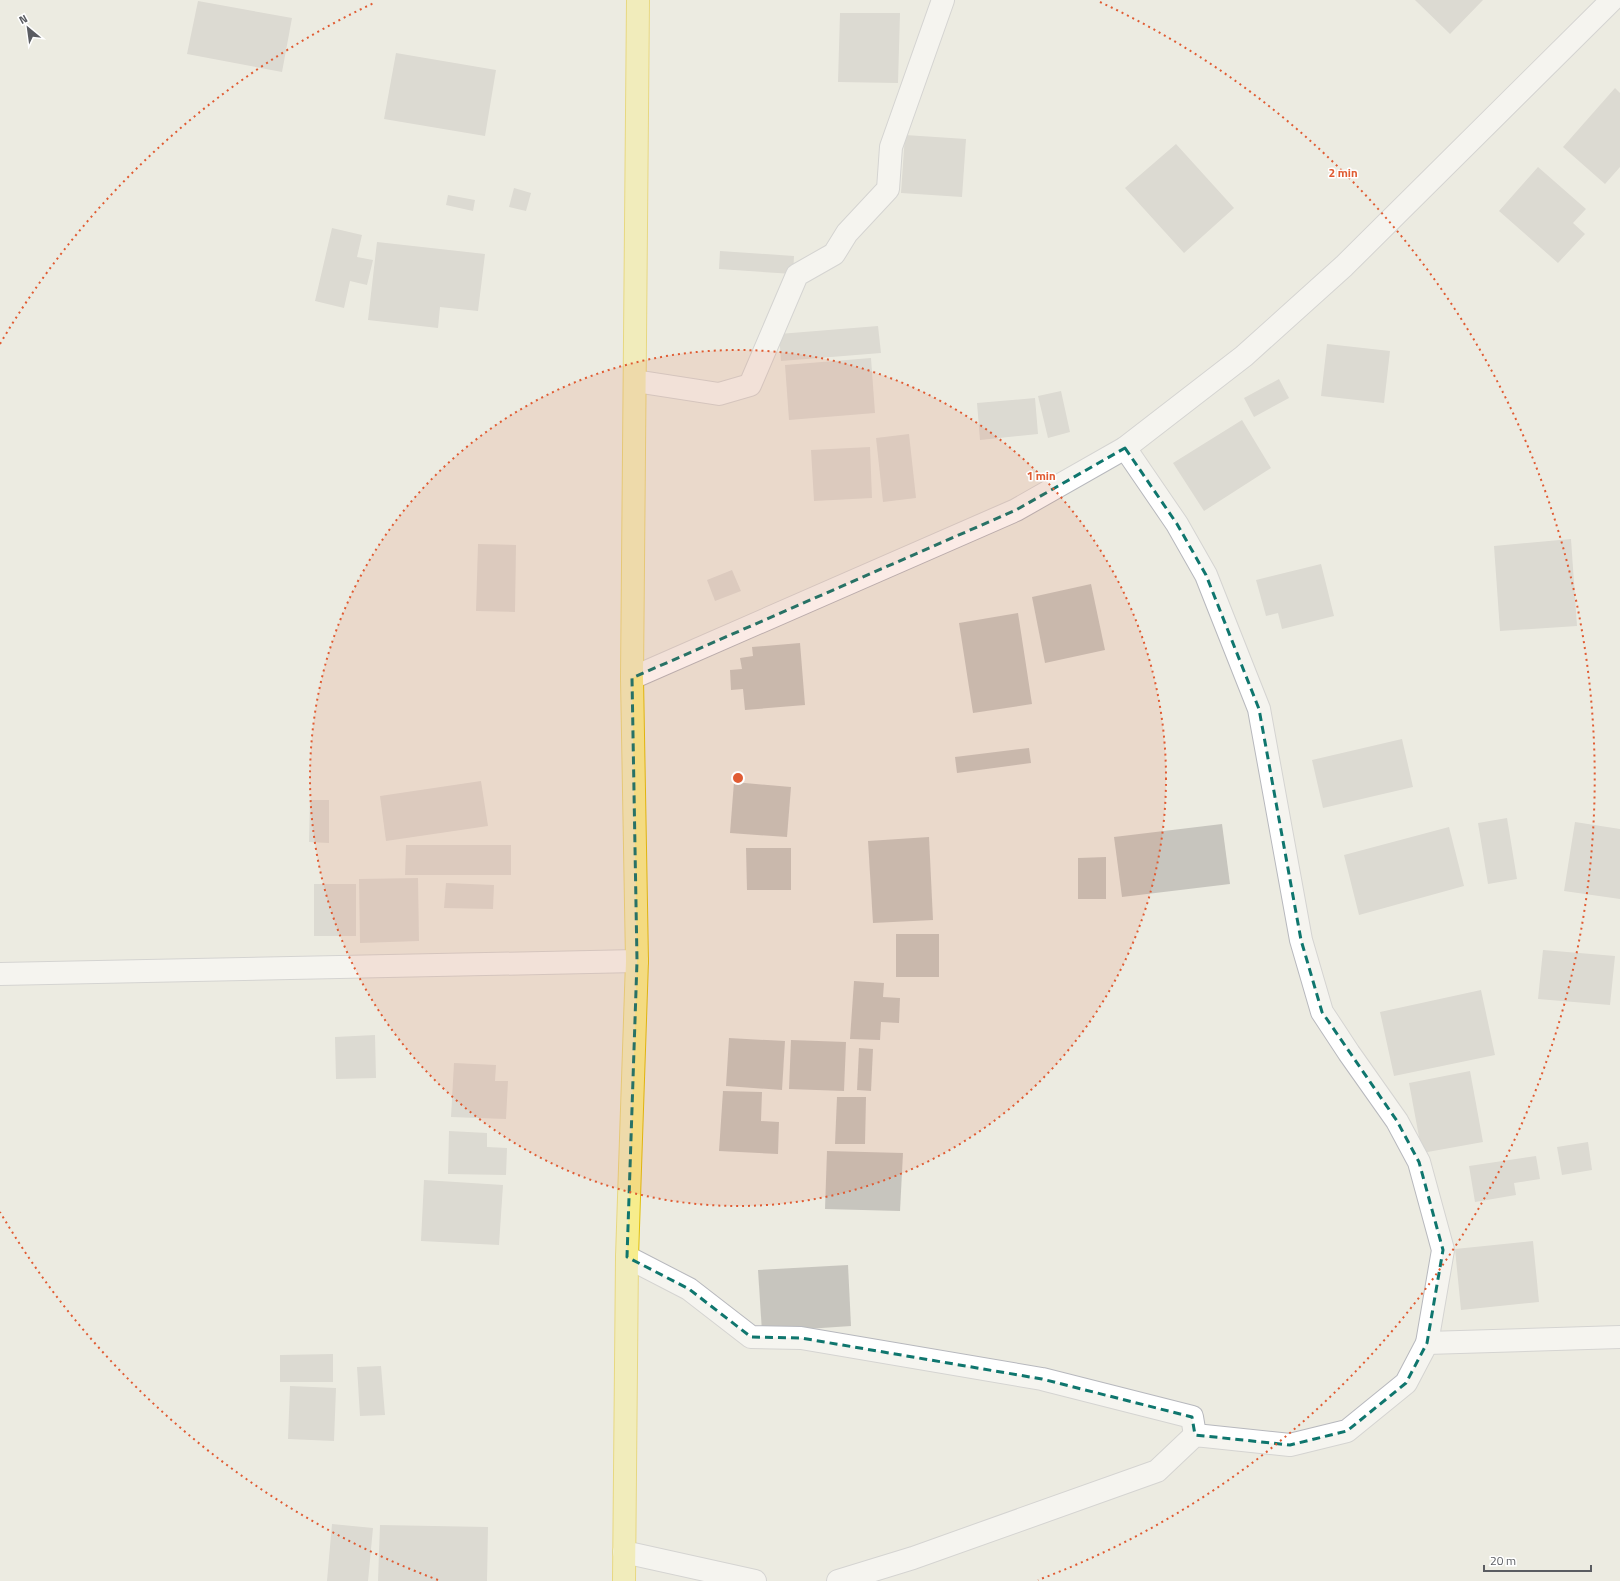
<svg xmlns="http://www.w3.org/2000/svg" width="1620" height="1581" font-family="'Titillium Web',sans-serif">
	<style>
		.building { fill: #c7c5be }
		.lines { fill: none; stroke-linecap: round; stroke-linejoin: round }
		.minor-casing { stroke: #b7b8bd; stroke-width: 24 }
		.highway-casing { stroke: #e1c10b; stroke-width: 24 }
		.minor { stroke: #fff; stroke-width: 22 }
		.highway { stroke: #f7ed8d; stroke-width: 22 }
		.marked { fill: none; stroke: #0f766e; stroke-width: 3; stroke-dasharray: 8 5; stroke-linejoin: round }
		.ring { fill: none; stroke: #e05c33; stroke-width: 2; stroke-dasharray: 2 4 }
		.centre { fill: #e05c33; stroke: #fff; stroke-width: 2 }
		.ring-label { font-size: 12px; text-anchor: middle; font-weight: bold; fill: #e05c33; stroke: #fff; stroke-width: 3; stroke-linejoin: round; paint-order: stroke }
	</style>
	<rect width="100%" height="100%" fill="#ecebe1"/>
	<g class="building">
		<polygon points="1415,0 1483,0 1450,34"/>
		<polygon points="198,1 292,18 282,72 187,54"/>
		<polygon points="840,13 900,13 898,83 838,82"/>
		<polygon points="396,53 496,70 485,136 384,119"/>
		<polygon points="1615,88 1620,93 1620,167 1605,184 1563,147"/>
		<polygon points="905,135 966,139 962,197 901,193"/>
		<polygon points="1176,144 1234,208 1184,253 1125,188"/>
		<polygon points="1538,167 1586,209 1573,223 1585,234 1558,263 1499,211"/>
		<polygon points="514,188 531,193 526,211 509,207"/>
		<polygon points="448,195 475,200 473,211 446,205"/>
		<polygon points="332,228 362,235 357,257 373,260 367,285 350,281 344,308 315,301"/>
		<polygon points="377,242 485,254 478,311 440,307 438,328 368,320"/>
		<polygon points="720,251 794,256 793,274 719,269"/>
		<polygon points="878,326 881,353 781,361 779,334"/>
		<polygon points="1327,344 1390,351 1384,403 1321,396"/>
		<polygon points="871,358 875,413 789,420 785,365"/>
		<polygon points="1279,379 1289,398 1254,417 1244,398"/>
		<polygon points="1061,391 1070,432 1048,438 1038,396"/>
		<polygon points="1035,398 1038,434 980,440 977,403"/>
		<polygon points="1242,420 1271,468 1204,511 1173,463"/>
		<polygon points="909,434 916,498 883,502 876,438"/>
		<polygon points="870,447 872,498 814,501 811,450"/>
		<polygon points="1571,539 1577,626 1500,631 1494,546"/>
		<polygon points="478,544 516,545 515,612 476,611"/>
		<polygon points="1321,564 1334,616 1282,629 1278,613 1266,616 1256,580"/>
		<polygon points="732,570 741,591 715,601 707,580"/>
		<polygon points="1091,584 1105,650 1045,663 1032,597"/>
		<polygon points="1018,613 1032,704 973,713 959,623"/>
		<polygon points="800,643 805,705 745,710 743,689 731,690 730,670 742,669 740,658 753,656 752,647"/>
		<polygon points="1402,739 1413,787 1323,808 1312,760"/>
		<polygon points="1029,748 1031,763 957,773 955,757"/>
		<polygon points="481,781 488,826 386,841 380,796"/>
		<polygon points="734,782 791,787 787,837 730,833"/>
		<polygon points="310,800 329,800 329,843 309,842"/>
		<polygon points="1507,818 1517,879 1488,884 1478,823"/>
		<polygon points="1575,822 1620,829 1620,899 1564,891"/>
		<polygon points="1222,824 1230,884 1122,897 1114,837"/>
		<polygon points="1449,827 1464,886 1359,915 1344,855"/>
		<polygon points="929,837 933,920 873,923 868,841"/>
		<polygon points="406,845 511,845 511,875 405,875"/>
		<polygon points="746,848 791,848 791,890 747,890"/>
		<polygon points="1106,857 1106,899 1078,899 1078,858"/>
		<polygon points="418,878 419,941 360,943 359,879"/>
		<polygon points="446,883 494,885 493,909 444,908"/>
		<rect x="314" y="884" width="42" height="52"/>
		<rect x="896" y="934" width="43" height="43"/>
		<polygon points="1543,950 1615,956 1610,1005 1538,999"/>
		<polygon points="854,981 884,983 883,997 900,998 899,1023 881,1022 880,1040 850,1039"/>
		<polygon points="1481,990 1495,1055 1394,1076 1380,1012"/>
		<polygon points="375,1035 376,1078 336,1079 335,1037"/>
		<polygon points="729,1038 785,1041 782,1090 726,1086"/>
		<polygon points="791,1040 846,1042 844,1091 789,1089"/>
		<polygon points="859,1048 873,1049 871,1091 857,1090"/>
		<polygon points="454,1063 496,1065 495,1081 508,1081 506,1119 451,1117"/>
		<polygon points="1470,1071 1483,1142 1422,1153 1409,1083"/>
		<polygon points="723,1091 762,1092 761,1121 779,1122 778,1154 719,1151"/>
		<polygon points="837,1097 866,1097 865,1144 835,1144"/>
		<polygon points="449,1131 487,1133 487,1147 507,1148 506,1175 448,1174"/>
		<polygon points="1588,1142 1592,1170 1562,1175 1557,1147"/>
		<polygon points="827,1151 903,1153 900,1211 825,1209"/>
		<polygon points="1536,1156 1540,1179 1514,1183 1516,1195 1475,1202 1469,1166"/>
		<polygon points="424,1180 503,1185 499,1245 421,1241"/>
		<polygon points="1533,1241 1539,1302 1461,1310 1455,1249"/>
		<polygon points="848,1265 851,1326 762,1332 758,1270"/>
		<polygon points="333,1354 333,1382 280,1382 280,1355"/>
		<polygon points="381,1366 385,1415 360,1416 357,1367"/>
		<polygon points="290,1386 336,1388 334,1441 288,1439"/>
		<polygon points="332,1524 373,1528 368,1581 327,1581"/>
		<polygon points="380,1525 488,1527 487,1581 378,1581"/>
	</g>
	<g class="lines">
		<defs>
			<g id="minor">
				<polyline points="635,381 719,394 750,385 797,275 834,254 847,233 888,189 891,147 943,0"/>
				<polyline points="632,678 1016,510 1125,448 1244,356 1344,266 1612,0"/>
				<polyline points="0,974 637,961"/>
				<polyline points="627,1257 689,1289 751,1337 801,1338 1042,1379 1192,1417 1195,1435"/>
				<polyline points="1427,1343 1620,1337"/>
				<polyline points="624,1552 755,1581"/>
				<polyline points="838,1581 913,1558 1157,1471 1195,1435 1290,1445 1347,1431 1406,1383 1427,1343 1443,1250 1419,1162 1397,1121 1349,1053 1322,1012 1301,940 1259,709 1206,575 1177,524 1125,448"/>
			</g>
			<polyline id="highway" points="624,1581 627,1257 637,961 632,678 638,0"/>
		</defs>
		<use href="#minor" class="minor-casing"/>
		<use href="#highway" class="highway-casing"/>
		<use href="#minor" class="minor"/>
		<use href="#highway" class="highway"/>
	</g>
	<path d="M0 0H1620V1581H0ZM1125,448L1177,524L1206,575L1259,709L1301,940L1322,1012L1397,1121L1419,1162L1443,1250L1427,1343L1406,1383L1347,1431L1290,1445L1195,1435L1192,1417L1042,1379L801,1338L751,1337L689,1289L627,1257L637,961L632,678L1016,510Z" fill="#ecebe1" fill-opacity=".55" fill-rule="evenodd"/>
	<path class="marked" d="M1125,448L1177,524L1206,575L1259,709L1301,940L1322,1012L1397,1121L1419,1162L1443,1250L1427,1343L1406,1383L1347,1431L1290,1445L1195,1435L1192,1417L1042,1379L801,1338L751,1337L689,1289L627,1257L637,961L632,678L1016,510Z"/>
	<circle cx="738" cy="778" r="428" fill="#e05c33" fill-opacity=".12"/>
	<g class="ring">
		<circle cx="738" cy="778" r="428"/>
		<path d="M438 1580A856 856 0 0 1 0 1212M0 344A856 856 0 0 1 376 2M1100 2A856 856 0 0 1 1038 1580"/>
	</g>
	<circle cx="738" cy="778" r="6" class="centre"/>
	<g class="ring-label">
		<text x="1343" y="177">2 min</text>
		<text x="1041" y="480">1 min</text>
	</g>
	<g transform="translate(28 28) rotate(331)" stroke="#ffffff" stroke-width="3" paint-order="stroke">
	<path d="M0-3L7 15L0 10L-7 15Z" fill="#5a5c61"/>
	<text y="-6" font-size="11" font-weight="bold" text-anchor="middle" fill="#5a5c61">N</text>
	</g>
	<path d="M1484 1565v6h107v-6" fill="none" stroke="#5a5c61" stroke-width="2"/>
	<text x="1490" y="1565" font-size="12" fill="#5a5c61" stroke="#ffffff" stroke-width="3" paint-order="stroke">20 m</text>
</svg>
